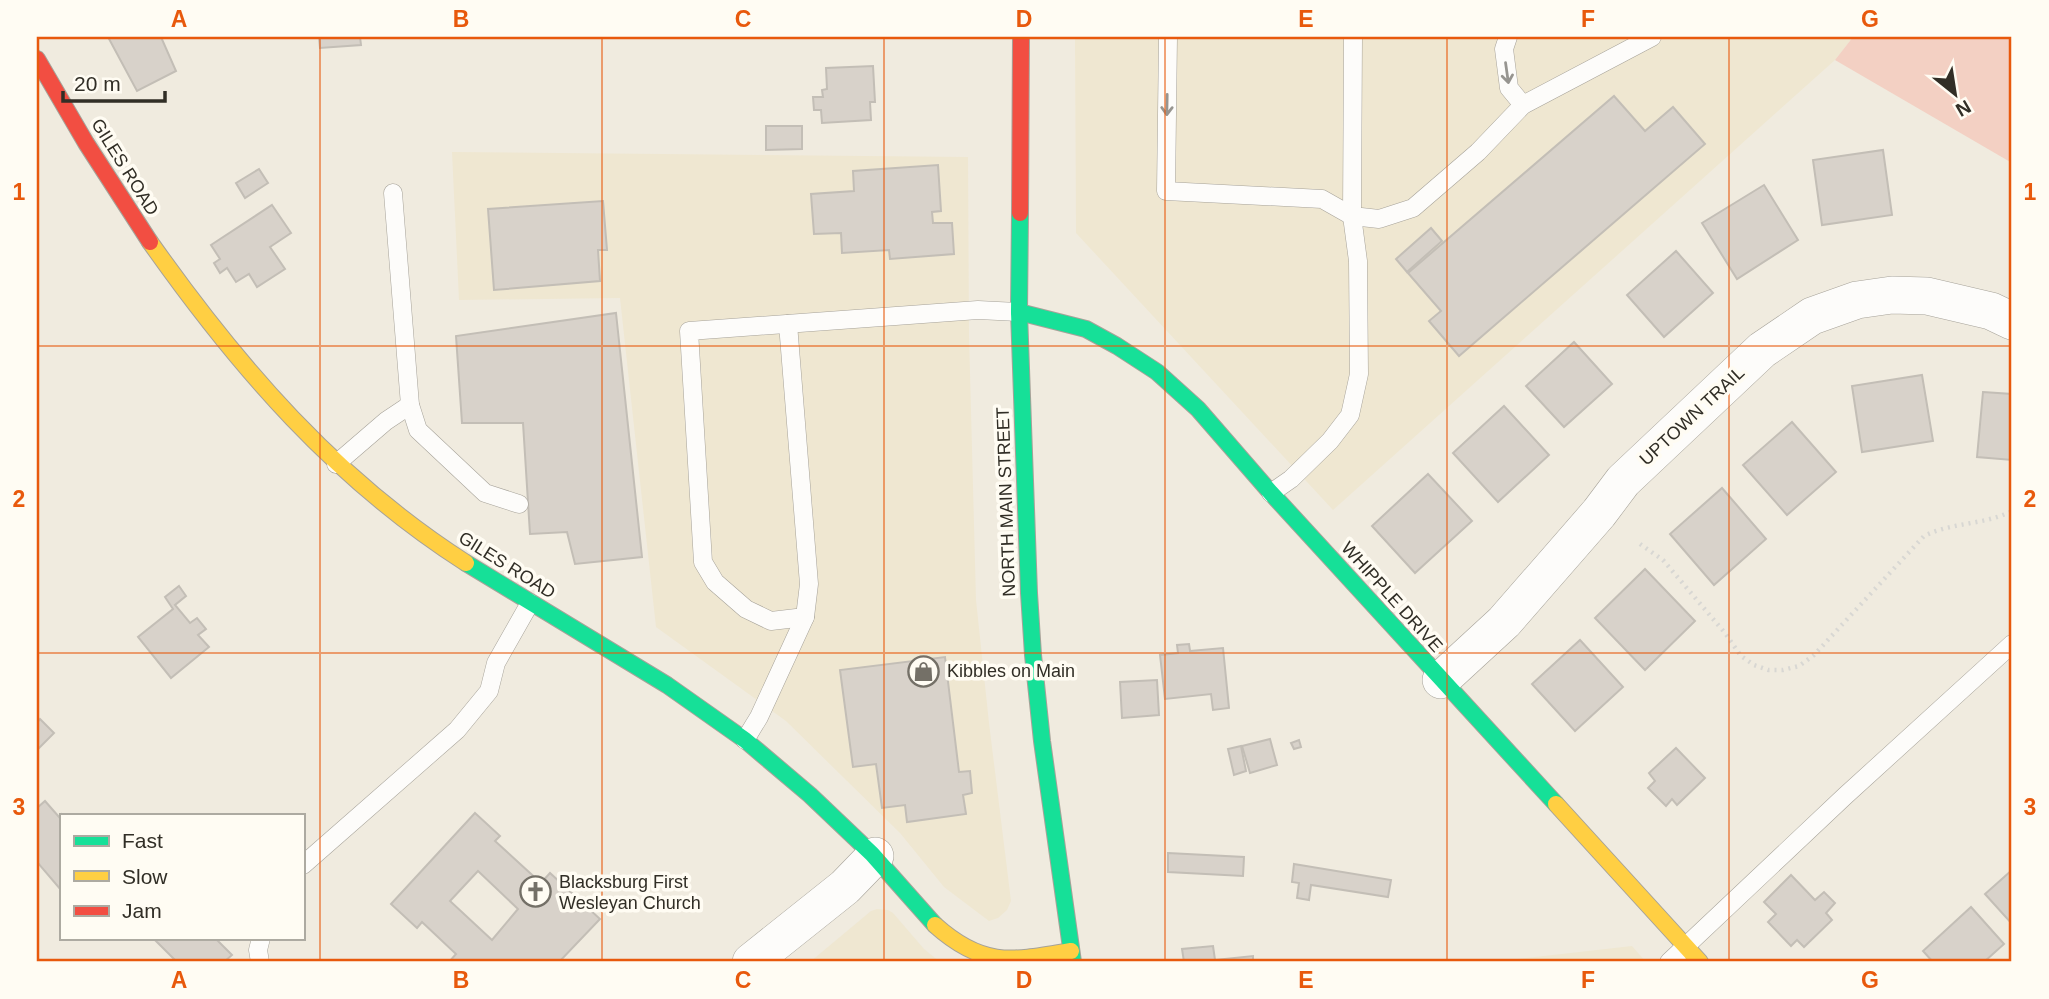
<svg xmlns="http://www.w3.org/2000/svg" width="2049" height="999" font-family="Arial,sans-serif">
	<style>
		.built { fill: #efe7d1 }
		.green { fill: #f3d0c3 }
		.building { fill: #d8d2ca; stroke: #c3beb6; stroke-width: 2; fill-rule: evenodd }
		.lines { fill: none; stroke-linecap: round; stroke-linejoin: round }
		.lane-casing { stroke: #a6a299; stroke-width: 19 }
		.street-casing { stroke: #a6a299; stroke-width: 38 }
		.fast-casing { stroke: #a6a299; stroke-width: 18 }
		.slow-casing { stroke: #a6a299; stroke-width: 18 }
		.jam-casing { stroke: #a6a299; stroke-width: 18 }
		.path { stroke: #d8d7d3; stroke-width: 4.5; stroke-dasharray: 2 5; stroke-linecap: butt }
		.lane { stroke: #fdfcfa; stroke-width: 18 }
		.street { stroke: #fdfcfa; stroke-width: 37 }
		.fast { stroke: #16e098; stroke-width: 16 }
		.slow { stroke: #ffcf43; stroke-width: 16 }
		.jam { stroke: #f24e42; stroke-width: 16 }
		.oneway { stroke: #979590 }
		.grid { fill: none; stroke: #e8590c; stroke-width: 2; stroke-opacity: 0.55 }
		.labels { text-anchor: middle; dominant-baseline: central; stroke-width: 7; stroke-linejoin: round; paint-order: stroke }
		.street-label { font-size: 18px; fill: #312e26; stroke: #fffcf3 }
		.poi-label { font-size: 18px; fill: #312e26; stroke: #fffcf3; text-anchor: start }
		.neatline { fill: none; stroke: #e8590c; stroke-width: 2.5 }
		.grid-label { font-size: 23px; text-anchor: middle; font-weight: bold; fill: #e8590c }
	</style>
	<rect width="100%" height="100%" fill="#f0ebdf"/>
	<g class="built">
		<polygon points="1075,37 1853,37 1835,60 1333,510 1076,233"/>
		<polygon points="452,152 968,157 969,335 976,600 989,723 1011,901 1007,910 998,918 989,921 944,887 900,833 786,721 656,627 620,298 459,300"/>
		<polygon points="877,909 888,910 893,913 924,949 940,962 810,962 871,911"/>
		<polygon points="1632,946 1646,962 1492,962"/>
	</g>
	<polygon class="green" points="1853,37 2012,37 2012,163 1835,60"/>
	<g class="building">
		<polygon points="108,37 161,37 176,71 137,91"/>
		<polygon points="319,37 360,37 361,45 320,48"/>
		<polygon points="873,66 875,102 870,102 871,120 822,123 821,110 814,110 813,97 823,97 822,90 827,89 826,68"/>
		<polygon points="1614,96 1645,131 1673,107 1705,144 1459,356 1429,321 1441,311 1408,273"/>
		<polygon points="766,126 802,126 802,149 766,150"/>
		<polygon points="1883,150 1892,215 1822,225 1813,160"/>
		<polygon points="938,165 941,211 932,212 933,223 952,223 954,254 890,259 889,250 842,253 841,233 814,234 811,194 854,191 853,171"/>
		<polygon points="259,169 268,183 245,198 236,183"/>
		<polygon points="1764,185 1798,240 1737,279 1702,223"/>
		<polygon points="603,201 607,250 598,250 600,281 494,290 488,209"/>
		<polygon points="272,205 291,233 270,247 285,269 257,287 249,274 236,282 227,268 220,273 214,263 220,259 211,245"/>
		<polygon points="1431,228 1442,241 1407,272 1396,259"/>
		<polygon points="1676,251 1713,293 1664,337 1627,295"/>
		<polygon points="616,313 642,557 575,564 567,532 530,534 523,423 462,423 456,336"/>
		<polygon points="1574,342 1612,384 1564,427 1526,386"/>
		<polygon points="1922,375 1933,441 1862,452 1852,386"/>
		<polygon points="1983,392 2012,394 2012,460 1977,457"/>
		<polygon points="1504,406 1549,455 1498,502 1453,453"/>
		<polygon points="1792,422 1836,472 1787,515 1743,465"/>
		<polygon points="1428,474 1472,521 1415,573 1372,526"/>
		<polygon points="1722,488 1766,539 1714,585 1670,534"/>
		<polygon points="1645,569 1695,621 1645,670 1595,618"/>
		<polygon points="179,586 186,596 175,605 190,623 197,618 206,629 198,635 209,647 171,678 138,637 173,609 165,597"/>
		<polygon points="1580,640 1623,687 1575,731 1532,684"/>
		<polygon points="1189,644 1190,651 1223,648 1229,708 1213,710 1211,694 1165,699 1160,655 1178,653 1177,645"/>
		<polygon points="945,657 959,772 970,771 972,793 963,795 966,814 907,822 905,805 882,808 876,764 853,767 840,670"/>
		<polygon points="1157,680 1159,715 1122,718 1120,682"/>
		<polygon points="40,719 54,733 37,750 37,723"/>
		<polygon points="1270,739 1277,765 1250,773 1242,746"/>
		<polygon points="1299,740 1301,747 1294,749 1291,743"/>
		<polygon points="1241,746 1246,771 1234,775 1228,749"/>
		<polygon points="1676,748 1705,778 1677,805 1672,799 1666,806 1648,788 1655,781 1649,773"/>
		<polygon points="45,801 59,817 61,815 61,890 37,862 37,808"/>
		<path d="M475,813L500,836L495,841L541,883L550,873L600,919L559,962H449L456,954L422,922L417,928L391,904ZM478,871L518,909L492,940L450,901Z"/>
		<polygon points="1168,853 1244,857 1243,876 1168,872"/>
		<polygon points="1294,864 1391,880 1388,897 1311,885 1309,900 1297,898 1299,883 1292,882"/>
		<polygon points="2012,870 2012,924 1985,894"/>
		<polygon points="1791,875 1815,900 1824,892 1835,903 1826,913 1832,920 1804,947 1797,940 1791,946 1768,922 1776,914 1764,902"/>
		<polygon points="1971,907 2004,944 1984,962 1933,962 1923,951"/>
		<polygon points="160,938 215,938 232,955 224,962 177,962 156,941"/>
		<polygon points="1213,946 1215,960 1253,956 1253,962 1184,962 1182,949"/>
	</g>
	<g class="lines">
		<defs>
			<g id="lane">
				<polyline points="1168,37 1166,191 1322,199 1352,216 1379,219 1413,208 1478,152 1523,105 1652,37"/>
				<polyline points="1508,37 1504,49 1509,88 1523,105"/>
				<polyline points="393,193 410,405 418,430 485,493 519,504"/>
				<polyline points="336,464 386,421 410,405"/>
				<polyline points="1271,493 1291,479 1330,441 1350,415 1359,374 1358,261 1352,216 1353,37"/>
				<polyline points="805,617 771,621 746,609 715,582 703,562 689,331 978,310 1019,312"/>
				<polyline points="745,740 759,717 805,617 809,584 788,324"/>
				<polyline points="303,865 457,730 489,691 496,663 530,603"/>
				<polyline points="260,962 258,950 261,938"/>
				<polyline points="1669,962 1845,796 2012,644"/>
			</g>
			<g id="street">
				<polyline points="1441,680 1504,622 1599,513 1623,481 1762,350 1812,316 1857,300 1892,295 1927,296 1991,311 2012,321"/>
				<polyline points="751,962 845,887 875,856"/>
			</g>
			<g id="fast">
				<polyline points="1020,213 1019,312 1029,593 1033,655 1042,741 1073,962"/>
				<polyline points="1019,312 1086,329 1117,346 1157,372 1198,409 1271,493 1556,804"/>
				<polyline points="466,563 667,685 745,740 810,795 872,854 935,925"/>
			</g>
			<g id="slow">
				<path d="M150,242C239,368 335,479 466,563"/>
				<polyline points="1556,804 1700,962"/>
				<path d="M935,925C983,968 1012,961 1071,951"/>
			</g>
			<g id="jam">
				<polyline points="37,59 86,143 150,242"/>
				<polyline points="1020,213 1021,37"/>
			</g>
		</defs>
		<use href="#lane" class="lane-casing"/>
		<use href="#street" class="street-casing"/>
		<use href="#fast" class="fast-casing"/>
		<use href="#slow" class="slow-casing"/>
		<use href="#jam" class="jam-casing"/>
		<path class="path" d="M1640,544L1663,560L1725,633L1741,656L1754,665L1768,670H1783L1799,666L1814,655L1924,536C1952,522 1985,525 2012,511"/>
		<use href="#lane" class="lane"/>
		<use href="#street" class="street"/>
		<use href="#fast" class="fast"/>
		<use href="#slow" class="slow"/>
		<use href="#jam" class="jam"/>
	</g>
	<defs><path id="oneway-shaft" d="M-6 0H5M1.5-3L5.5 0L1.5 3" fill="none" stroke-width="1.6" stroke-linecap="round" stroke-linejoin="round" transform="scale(1.75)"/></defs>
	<g class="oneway">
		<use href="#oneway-shaft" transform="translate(1507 73) rotate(82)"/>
		<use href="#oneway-shaft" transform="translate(1167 105) rotate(91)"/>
	</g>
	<path class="grid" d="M320,37V962M602,37V962M884,37V962M1165,37V962M1447,37V962M1729,37V962M37,346H2012M37,653H2012"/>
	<defs>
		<symbol id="shop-ring" viewBox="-11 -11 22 22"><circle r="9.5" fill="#fffcf3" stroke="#747067" stroke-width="1.5"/><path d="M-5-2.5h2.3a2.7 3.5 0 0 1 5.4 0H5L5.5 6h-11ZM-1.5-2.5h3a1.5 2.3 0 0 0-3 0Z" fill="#747067"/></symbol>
		<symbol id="church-ring" viewBox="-11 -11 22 22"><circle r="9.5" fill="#fffcf3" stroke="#747067" stroke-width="1.5"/><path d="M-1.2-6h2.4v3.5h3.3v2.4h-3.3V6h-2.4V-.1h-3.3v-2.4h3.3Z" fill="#747067"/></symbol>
	</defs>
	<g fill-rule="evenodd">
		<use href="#shop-ring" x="906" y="654" width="35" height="35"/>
		<use href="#church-ring" x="518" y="874" width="35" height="35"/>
	</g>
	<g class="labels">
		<g class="street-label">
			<text transform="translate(125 167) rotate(58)">GILES ROAD</text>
			<text transform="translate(1692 416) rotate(-43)">UPTOWN TRAIL</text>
			<text transform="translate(1006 502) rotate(-92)">NORTH MAIN STREET</text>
			<text transform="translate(507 565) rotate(32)">GILES ROAD</text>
			<text transform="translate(1392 597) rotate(48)">WHIPPLE DRIVE</text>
		</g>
		<g class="poi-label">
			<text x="947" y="671">Kibbles on Main</text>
			<text x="559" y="882">Blacksburg First<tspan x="559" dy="21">Wesleyan Church</tspan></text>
		</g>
	</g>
	<rect width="2049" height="999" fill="none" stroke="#fffcf3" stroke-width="77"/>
	<rect x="60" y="814" width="245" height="126" fill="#fffcf3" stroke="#adaaa1" stroke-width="2"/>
	<rect x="74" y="836" width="35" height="10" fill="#16e098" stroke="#adaaa1" stroke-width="2"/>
	<text x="122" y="848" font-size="21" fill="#312e26">Fast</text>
	<rect x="74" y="871" width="35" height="10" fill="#ffcf43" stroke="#adaaa1" stroke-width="2"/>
	<text x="122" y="884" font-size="21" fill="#312e26">Slow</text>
	<rect x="74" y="906" width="35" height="10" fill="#f24e42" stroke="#adaaa1" stroke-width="2"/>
	<text x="122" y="918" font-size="21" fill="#312e26">Jam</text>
	<g transform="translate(1955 94) rotate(150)" stroke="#fffcf3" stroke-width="5" paint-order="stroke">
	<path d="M0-5L12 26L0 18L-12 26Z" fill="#312e26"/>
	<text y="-10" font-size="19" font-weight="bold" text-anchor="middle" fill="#312e26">N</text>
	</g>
	<path d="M63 91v10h102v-10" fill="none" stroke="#312e26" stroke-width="3.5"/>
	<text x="74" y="91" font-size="21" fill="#312e26" stroke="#fffcf3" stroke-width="5" paint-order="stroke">20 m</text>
	<rect x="38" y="38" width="1972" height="922" class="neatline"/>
	<g class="grid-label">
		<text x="179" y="27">A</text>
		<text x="461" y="27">B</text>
		<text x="743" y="27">C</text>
		<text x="1024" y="27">D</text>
		<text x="1306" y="27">E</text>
		<text x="1588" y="27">F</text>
		<text x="1870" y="27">G</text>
		<text x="19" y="200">1</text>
		<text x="2030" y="200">1</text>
		<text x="19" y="507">2</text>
		<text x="2030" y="507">2</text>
		<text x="19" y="815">3</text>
		<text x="2030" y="815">3</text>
		<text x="179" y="988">A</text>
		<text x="461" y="988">B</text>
		<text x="743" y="988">C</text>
		<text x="1024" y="988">D</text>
		<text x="1306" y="988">E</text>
		<text x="1588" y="988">F</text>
		<text x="1870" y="988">G</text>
	</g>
</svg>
